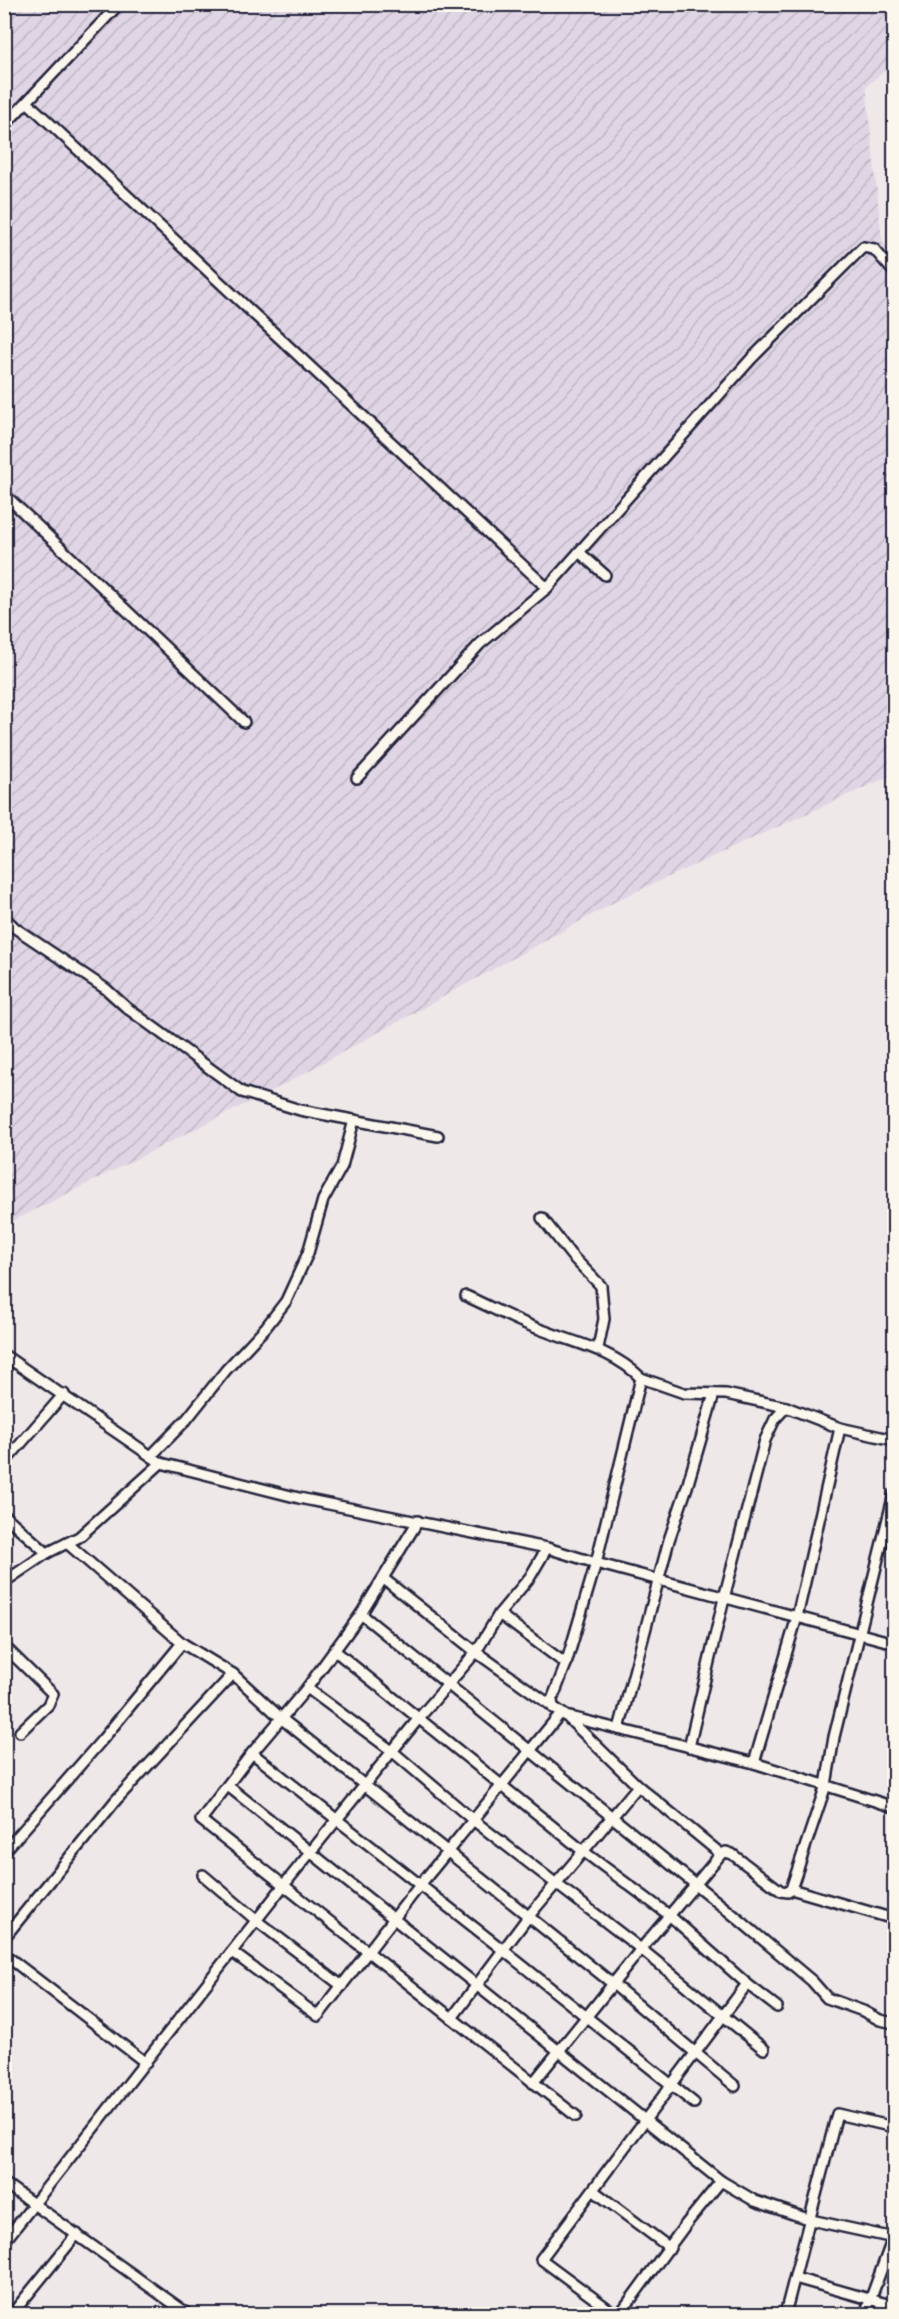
<svg xmlns="http://www.w3.org/2000/svg" width="899" height="2319" font-family="'Gochi Hand',sans-serif">
	<style>
		.industrial { fill: url(#industrial-furrows) }
		.lines { fill: none; stroke-linecap: round; stroke-linejoin: round }
		.street-casing { stroke: #22223b; stroke-width: 14 }
		.street { stroke: #fbf7ec; stroke-width: 9 }
	</style>
	<defs>
		<pattern id="industrial-furrows" width="10" height="10" patternUnits="userSpaceOnUse" patternTransform="scale(1.5)"><rect width="10" height="10" fill="#dfd5e4"/><path d="M-1 1l2-2M0 10L10 0M9 11l2-2" fill="none" stroke="#bfb7c4"/></pattern>
	</defs>
	<rect width="100%" height="100%" fill="#eee8e8"/>
	<filter id="ink" filterUnits="userSpaceOnUse"><feTurbulence type="fractalNoise" baseFrequency=".0167" numOctaves="2"/><feDisplacementMap in="SourceGraphic" scale="12" xChannelSelector="R" yChannelSelector="G"/><feConvolveMatrix kernelMatrix="1 2 1 2 8 2 1 2 1" color-interpolation-filters="sRGB"/></filter>
	<g filter="url(#ink)">
		<polygon class="industrial" points="5,5 894,5 894,63 866,86 882,241 894,253 894,774 624,897 281,1086 5,1225"/>
		<g class="lines">
			<defs>
				<g id="street">
					<polyline points="27,102 547,588"/>
					<polyline points="4,126 119,4"/>
					<polyline points="4,494 244,722"/>
					<polyline points="579,552 605,575"/>
					<polyline points="357,778 480,644 547,588 751,359 863,247 874,249 894,272"/>
					<polyline points="4,917 15,928 106,989 127,1008 242,1092 300,1110 438,1136"/>
					<polyline points="542,1218 571,1255 601,1286 604,1319 598,1348"/>
					<path d="M466,1296C491,1307 516,1321 542,1330C578,1344 613,1350 641,1378"/>
					<polyline points="4,1355 161,1463 299,1498 547,1548 596,1563 894,1643"/>
					<polyline points="151,1456 187,1419 226,1370 266,1327 286,1301 308,1253 323,1200 342,1166 354,1120"/>
					<polyline points="4,1463 64,1394"/>
					<polyline points="4,1515 47,1553"/>
					<polyline points="418,1521 361,1614 307,1688 252,1753 201,1820 576,2116"/>
					<polyline points="67,1543 182,1643 233,1674 282,1719 613,1984 735,2086"/>
					<polyline points="384,1579 476,1652 566,1716 754,1763 894,1807"/>
					<polyline points="4,1582 47,1553 79,1537 161,1463"/>
					<polyline points="361,1614 737,1918 812,1981 827,1998 863,2011 880,2020 894,2023"/>
					<polyline points="499,1614 566,1664"/>
					<polyline points="4,1646 53,1694 48,1705 20,1732"/>
					<polyline points="334,1650 583,1851 669,1915 747,1984 777,2007"/>
					<polyline points="307,1688 392,1751 473,1820 641,1949 764,2049"/>
					<polyline points="553,1708 552,1700 566,1664 596,1563 641,1378 684,1393 726,1394 786,1407 840,1428 894,1440"/>
					<polyline points="568,1718 638,1786 721,1854"/>
					<polyline points="619,1729 669,1540 687,1487 714,1394"/>
					<polyline points="689,1747 724,1598 765,1440 775,1419 786,1407"/>
					<polyline points="252,1753 503,1950 694,2103"/>
					<polyline points="754,1763 797,1617 840,1428"/>
					<polyline points="228,1786 721,2181 755,2201 811,2220 894,2238"/>
					<polyline points="4,1852 102,1740 182,1643"/>
					<polyline points="203,1875 257,1921 342,1986"/>
					<polyline points="791,1889 894,1919"/>
					<polyline points="4,1938 116,1800 233,1674"/>
					<polyline points="232,1952 318,2016 420,1885 560,1714"/>
					<polyline points="4,1954 146,2063"/>
					<polyline points="452,2018 528,1917 638,1786"/>
					<polyline points="533,2083 641,1949 721,1854 726,1852 732,1854 781,1891 788,1892 791,1889 826,1785 834,1737 894,1494"/>
					<polyline points="4,2183 188,2314"/>
					<polyline points="594,2191 670,2248"/>
					<polyline points="4,2242 284,1885 419,1718 476,1652 499,1614 530,1577 547,1548"/>
					<polyline points="795,2278 894,2306"/>
					<polyline points="12,2314 77,2234"/>
					<polyline points="615,2314 541,2259 747,1984"/>
					<polyline points="620,2314 686,2224 721,2181"/>
					<polyline points="785,2314 837,2114 894,2127"/>
					<polyline points="865,2314 893,2238"/>
				</g>
			</defs>
			<use href="#street" class="street-casing"/>
			<use href="#street" class="street"/>
		</g>
	</g>
	<rect width="899" height="2319" fill="none" stroke="#fbf7ec" stroke-width="24"/>
	<rect x="12" y="12" width="875" height="2295" fill="none" stroke="#22223b" stroke-width="2" filter="url(#ink)"/>
</svg>
